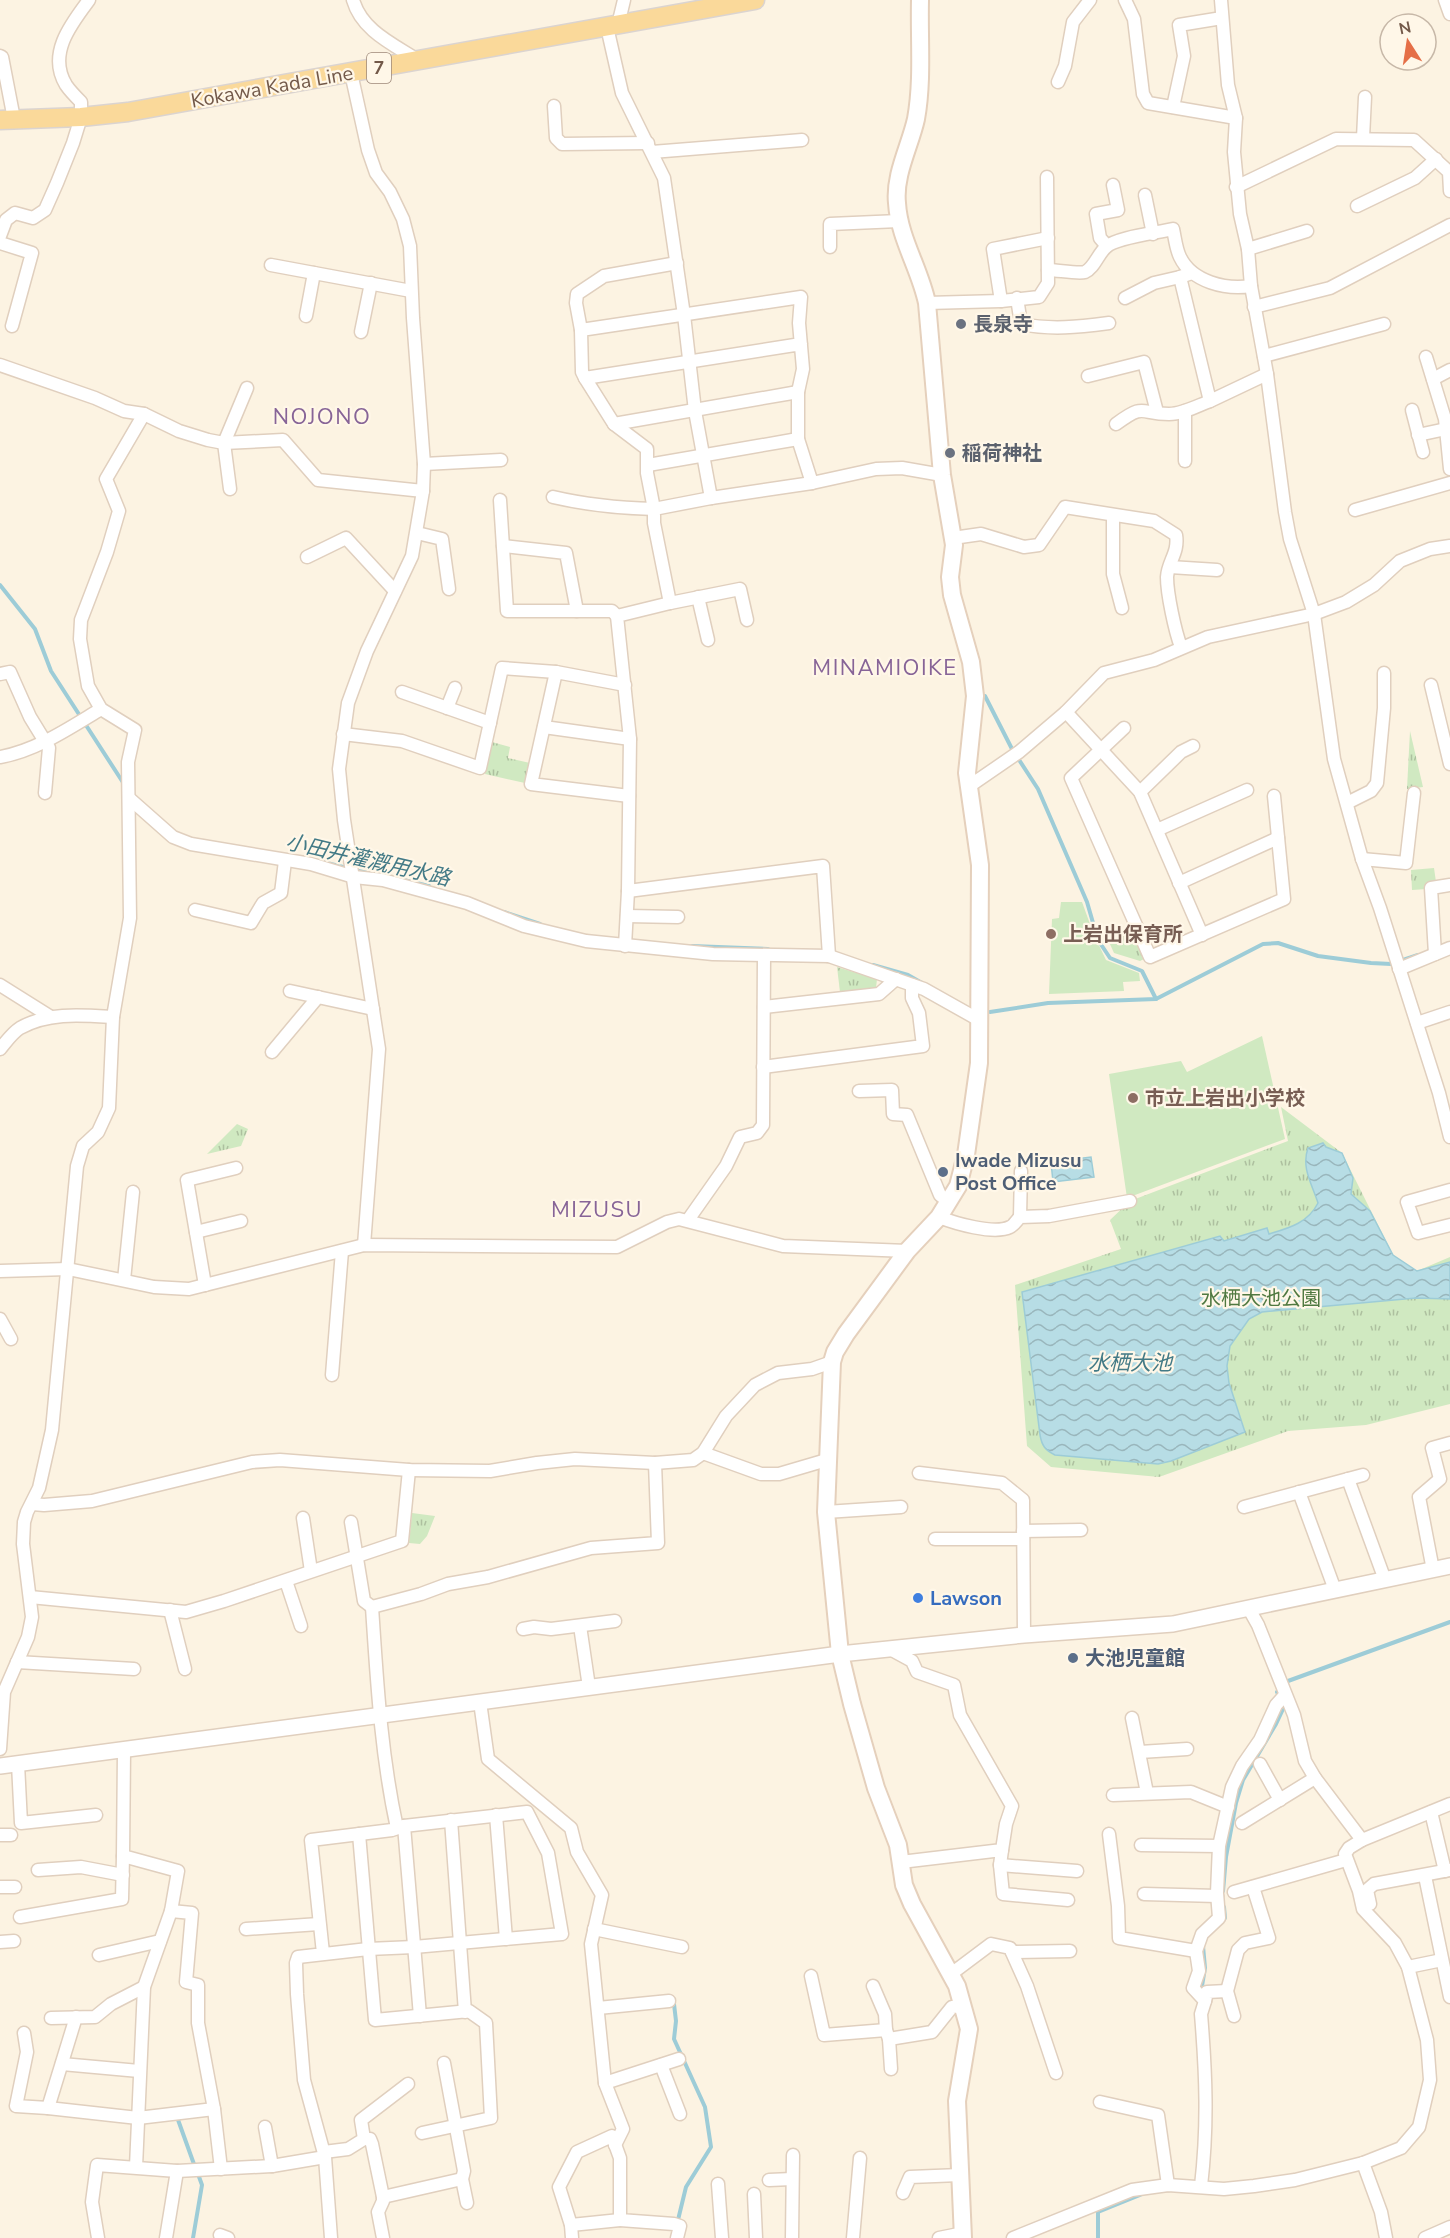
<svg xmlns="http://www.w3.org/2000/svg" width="1450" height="2238" font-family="'Nunito Sans','Noto Sans JP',sans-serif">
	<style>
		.park { fill: url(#park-tufts) }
		.garden { fill: #d0e9c1 }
		.water { fill: url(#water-waves); stroke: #9dccd7; stroke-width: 1.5 }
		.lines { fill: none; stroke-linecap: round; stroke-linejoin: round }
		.stream { stroke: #9dccd7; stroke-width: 4 }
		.minor-casing { stroke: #e0cfbe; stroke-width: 15 }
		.tertiary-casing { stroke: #e0cfbe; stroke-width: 18 }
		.secondary-casing { stroke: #e5d0bc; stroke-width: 20 }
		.primary-casing { stroke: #dbd4d0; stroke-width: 21 }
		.minor { stroke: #fff; stroke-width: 12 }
		.tertiary { stroke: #fff; stroke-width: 15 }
		.secondary { stroke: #fff; stroke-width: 16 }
		.primary { stroke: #fad99a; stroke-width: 18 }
		.worship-dot { fill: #6b7280; stroke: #fff7e8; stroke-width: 2 }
		.education-dot { fill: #8d6e63; stroke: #fff7e8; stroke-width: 2 }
		.service-dot { fill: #5c6f8a; stroke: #fff7e8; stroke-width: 2 }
		.shop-dot { fill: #3f7fe0; stroke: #fff7e8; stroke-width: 2 }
		.labels { text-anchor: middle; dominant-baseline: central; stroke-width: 4.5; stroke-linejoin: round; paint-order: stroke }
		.shield { fill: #fff7e8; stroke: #9d8879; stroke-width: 1.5 }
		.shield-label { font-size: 18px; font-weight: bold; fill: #735949 }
		.street-label { font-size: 20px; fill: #735949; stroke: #fff7e8 }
		.worship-label { font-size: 20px; font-weight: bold; fill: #5b616d; stroke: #fff7e8; text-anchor: start }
		.education-label { font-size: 20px; font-weight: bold; fill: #785e54; stroke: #fff7e8; text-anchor: start }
		.service-label { font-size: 20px; font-weight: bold; fill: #4e5e75; stroke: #fff7e8; text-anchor: start }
		.park-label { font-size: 20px; fill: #507941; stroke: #fff7e8 }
		.shop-label { font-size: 20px; font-weight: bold; fill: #366cbe; stroke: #fff7e8; text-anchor: start }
		.water-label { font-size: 21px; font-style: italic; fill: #437a86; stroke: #fff7e8 }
		.quarter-label { font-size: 22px; letter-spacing: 1.5px; fill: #876497; stroke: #fff7e8 }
	</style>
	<defs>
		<pattern id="park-tufts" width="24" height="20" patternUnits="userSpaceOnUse" patternTransform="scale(1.5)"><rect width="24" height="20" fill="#d0e9c1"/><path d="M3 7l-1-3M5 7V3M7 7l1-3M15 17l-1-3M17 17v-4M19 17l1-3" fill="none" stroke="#adc09f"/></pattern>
		<pattern id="water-waves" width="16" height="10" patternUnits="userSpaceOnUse" patternTransform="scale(1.5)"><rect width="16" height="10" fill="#b7dde5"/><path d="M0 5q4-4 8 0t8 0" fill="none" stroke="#99b6bc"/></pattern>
	</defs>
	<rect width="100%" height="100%" fill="#fcf3e2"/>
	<g class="park">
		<polygon points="1410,731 1423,787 1407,789"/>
		<polygon points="492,742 510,747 508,758 530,763 525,783 485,774"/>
		<polygon points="1434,868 1436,882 1427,883 1427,889 1412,890 1411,870"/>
		<polygon points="1133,931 1146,958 1140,961 1114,953 1109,942"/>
		<polygon points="837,967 877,979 876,988 840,992"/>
		<polygon points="1281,1107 1342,1153 1393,1255 1417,1271 1450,1257 1450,1404 1366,1425 1288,1431 1159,1477 1051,1467 1027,1446 1015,1285 1121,1249 1110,1220 1130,1201 1288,1141"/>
		<polygon points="237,1124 248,1129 241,1146 207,1154"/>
		<polygon points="412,1513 435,1516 427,1536 420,1544 409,1543"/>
	</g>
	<g class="garden">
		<polygon points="1061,902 1082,902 1094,935 1106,960 1139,973 1140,981 1123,982 1124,991 1049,994 1052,919 1059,918"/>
		<polygon points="1262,1036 1285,1139 1127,1198 1109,1074 1181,1061 1187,1072"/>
	</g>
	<g class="water">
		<path d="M1323,1143L1326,1147L1342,1153L1353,1178L1351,1194L1370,1211L1393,1255L1417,1271L1450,1262V1299L1416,1298L1262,1312L1249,1319L1230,1346L1227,1366L1229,1383L1245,1432L1171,1461L1158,1464L1055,1455C1045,1450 1042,1446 1040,1435L1022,1292L1220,1236L1224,1241L1267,1228L1269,1234C1289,1228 1308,1223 1318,1203C1312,1184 1301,1168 1308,1148Z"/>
		<polygon points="1091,1157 1094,1177 1053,1182 1051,1162"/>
	</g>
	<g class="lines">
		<g class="stream">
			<polyline points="0,585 35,629 51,671 124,784"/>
			<polyline points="985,696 1012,749 1038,789 1087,902 1098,940 1110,958 1142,971 1156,999"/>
			<polyline points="319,861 367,873"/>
			<polyline points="404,880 429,886"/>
			<polyline points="504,912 540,924"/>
			<polyline points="692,946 768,949"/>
			<polyline points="873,965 908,975 922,983"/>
			<polyline points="990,1012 1048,1003 1156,999 1263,944 1278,943 1318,956 1371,963 1391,964 1418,955"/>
			<polyline points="1285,1683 1288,1681 1450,1622"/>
			<polyline points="1223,1891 1226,1857 1236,1803 1243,1780 1276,1724 1284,1707 1277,1692 1280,1689"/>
			<polyline points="1221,1922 1225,1918 1224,1907"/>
			<polyline points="1201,1992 1205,1968 1203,1946"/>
			<polyline points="674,2004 676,2021 674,2039 705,2107 711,2147 686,2187 677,2224"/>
			<polyline points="177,2117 195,2167"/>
			<polyline points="193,2238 202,2185 198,2174"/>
			<polyline points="1098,2238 1098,2212 1140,2195"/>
		</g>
		<defs>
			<g id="minor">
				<path d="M353,0C362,31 393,44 419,61"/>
				<polyline points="1125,0 1134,19 1143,94 1148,103 1236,118"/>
				<polyline points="1221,0 1228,85 1236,118 1234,152 1240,214 1248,249 1251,286 1267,374 1285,512 1290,539 1314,614 1334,759 1362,859 1380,908 1439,1093 1450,1137"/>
				<polyline points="1445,0 1450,14"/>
				<polyline points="618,25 624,0"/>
				<polyline points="607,27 622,93 664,178 684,315 695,411 711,498"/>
				<polyline points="0,56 2,57 14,119"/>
				<polyline points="351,73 368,150 376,173 390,192 403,219 410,246 413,318 424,464 423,491 412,556 367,651 348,703 339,769 344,820 379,1049 364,1245"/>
				<polyline points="1058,82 1065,66 1073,22 1090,0"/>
				<polyline points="554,106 556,138 562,144 648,143"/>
				<polyline points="1173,107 1184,56 1179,25 1222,18"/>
				<polyline points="1363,138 1365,97"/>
				<polyline points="652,152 802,140"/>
				<polyline points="1236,187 1336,139 1414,140 1449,172 1450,191"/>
				<polyline points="1145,195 1153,234"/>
				<polyline points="1357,206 1415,178 1436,159"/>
				<path d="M0,236L6,220L15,213L33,218L45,210L57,183L73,143L81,117V102C76,97 70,91 66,85C47,54 71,24 89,0"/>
				<polyline points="0,243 32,253 12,326"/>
				<polyline points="1107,246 1100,238 1096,214 1118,210 1113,185"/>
				<polyline points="830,247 830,224 899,221"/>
				<polyline points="1248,249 1307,231"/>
				<polyline points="271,265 411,291"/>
				<path d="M1048,270C1057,270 1078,274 1085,272C1094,268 1098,254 1106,247C1117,237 1157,233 1173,229C1175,238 1176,249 1180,257C1192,282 1226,290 1251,286"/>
				<polyline points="1192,273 1180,277 1210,401 1267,374"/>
				<path d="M1017,298L1021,324C1052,330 1078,327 1109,323"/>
				<polyline points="1125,298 1154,283 1180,277"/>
				<polyline points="1001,301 993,249 1048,238"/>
				<polyline points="927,303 1001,301 1039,297 1048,283 1047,177"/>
				<polyline points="1254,307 1330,288 1450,225"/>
				<polyline points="306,316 314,273"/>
				<polyline points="581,330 576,303 577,294 604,276 677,263"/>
				<polyline points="361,332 371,283"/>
				<polyline points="801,344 585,378 582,372 581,330 801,297 799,323 803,369 798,392 798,439 812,483"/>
				<polyline points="1264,356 1384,324"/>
				<polyline points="1426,357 1445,419 1450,469"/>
				<polyline points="0,365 95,398 124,411 144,414 179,431 208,440 224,443 283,440 318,480 423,491"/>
				<polyline points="1088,376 1144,362 1157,412"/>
				<polyline points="1433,379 1450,370"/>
				<polyline points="1412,410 1423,452"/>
				<polyline points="614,424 798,392"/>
				<path d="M1116,424C1146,402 1139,414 1169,414C1182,414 1197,406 1210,401"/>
				<polyline points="1418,435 1446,429"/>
				<polyline points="1185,461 1185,411"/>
				<polyline points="424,464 501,460"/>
				<polyline points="648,465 798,439"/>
				<polyline points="230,489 224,443 247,388"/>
				<path d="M553,497C587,505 619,508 654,509L647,473V449L614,424L585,378"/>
				<polyline points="500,500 507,611 612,611 617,616"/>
				<polyline points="1355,510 1450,483"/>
				<polyline points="1113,516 1113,574 1122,608"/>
				<polyline points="417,533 442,539 449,589"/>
				<path d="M953,538L981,534L1024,547L1039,545L1065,507L1154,521L1176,535C1179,553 1168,561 1167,577C1167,594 1175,631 1181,647"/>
				<polyline points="503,546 566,553 577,611"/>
				<polyline points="307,557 346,538 395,591"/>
				<polyline points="1170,567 1217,570"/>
				<polyline points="698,597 708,640"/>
				<polyline points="670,603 740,589 747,620"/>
				<polyline points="0,674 10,672 30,717 49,748 45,793"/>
				<polyline points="625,685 556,672 531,784 629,796"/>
				<polyline points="1431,685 1450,764"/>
				<polyline points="402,692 490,723"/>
				<polyline points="447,708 455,688"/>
				<polyline points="1066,712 1140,792 1202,935"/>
				<polyline points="544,727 630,739"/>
				<polyline points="1124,728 1071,778 1150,957 1284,899 1274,796"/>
				<polyline points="343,734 402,741 480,768 502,668 556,672"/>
				<path d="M0,757C36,751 71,727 101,709"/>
				<polyline points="968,787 1019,752 1066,712 1104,673 1154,660 1208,637 1314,614 1346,602 1374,585 1400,561 1430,549 1450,546"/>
				<polyline points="1140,792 1181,752 1193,746"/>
				<polyline points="130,799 173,837 191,844 311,864 354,877 383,880 467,903 524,926 586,941 713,954 829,956 924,989 981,1021"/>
				<polyline points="1347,803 1371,791 1377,783 1384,708 1384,673"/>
				<polyline points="1157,830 1247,790"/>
				<polyline points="1362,859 1406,863 1414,793"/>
				<polyline points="1179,883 1278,838"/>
				<polyline points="195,910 251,923 263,903 281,893 285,861"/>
				<polyline points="627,916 678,917"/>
				<polyline points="625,946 628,891"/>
				<polyline points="1435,954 1431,888 1450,885"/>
				<polyline points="829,956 823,866 628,891 630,739 617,616 670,603 654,523 654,509 711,498 812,483 876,469 902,468 942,475"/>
				<polyline points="1399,969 1450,948"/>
				<polyline points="0,985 51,1017"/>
				<polyline points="290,991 373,1009"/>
				<polyline points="764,1007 879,994 896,979"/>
				<polyline points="1417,1023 1450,1012"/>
				<path d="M0,1049C6,1042 12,1033 20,1028C48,1012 81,1015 113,1017"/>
				<polyline points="272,1052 318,997"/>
				<polyline points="763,1067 923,1046 919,1013 912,998 912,985"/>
				<polyline points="859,1091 892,1090 893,1114 907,1115 940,1195 949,1202"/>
				<polyline points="1450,1190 1407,1202 1418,1233 1450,1225"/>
				<path d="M939,1217C954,1223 994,1235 1010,1227C1013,1226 1017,1220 1020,1217L1049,1216L1130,1201"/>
				<polyline points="1020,1217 1021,1171"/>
				<polyline points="688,1220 726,1166 740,1137 757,1133 763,1125 764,955"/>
				<polyline points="196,1232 241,1221"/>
				<polyline points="0,1271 68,1269 154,1287 189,1289 364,1245 617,1247 667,1222 679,1219 783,1246 907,1251"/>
				<polyline points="124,1280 133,1192"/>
				<polyline points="205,1285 187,1180 236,1168"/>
				<polyline points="0,1319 11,1339"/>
				<polyline points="332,1375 342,1251"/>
				<polyline points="703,1453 761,1474 779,1474 830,1459"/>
				<polyline points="919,1473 1002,1483 1023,1500 1024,1635"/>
				<polyline points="1348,1479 1385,1580"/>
				<polyline points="1299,1492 1335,1590"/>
				<polyline points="32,1504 44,1505 92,1501 252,1462 280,1460 409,1470 490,1471 537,1463 575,1459 655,1463 693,1460 703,1453 726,1416 755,1385 778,1373 812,1369 832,1362"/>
				<polyline points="1244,1507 1363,1475"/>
				<polyline points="826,1512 901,1507"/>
				<polyline points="303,1518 311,1571"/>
				<polyline points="351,1522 364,1601 372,1607"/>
				<polyline points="1023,1531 1081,1530"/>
				<polyline points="935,1539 1023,1539"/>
				<polyline points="1433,1570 1419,1497 1440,1479 1432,1448 1450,1443"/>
				<polyline points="286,1581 301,1626"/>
				<polyline points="30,1597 186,1612 224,1601 402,1541 409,1470"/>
				<polyline points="1249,1609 1258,1625 1294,1715 1305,1761 1315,1778 1362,1840"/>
				<polyline points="170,1610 185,1669"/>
				<polyline points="580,1626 589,1687"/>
				<polyline points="523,1629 534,1627 551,1629 615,1621"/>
				<polyline points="890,1649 912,1661 917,1672 954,1685 960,1715 1012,1806 1006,1824 1002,1850 901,1862"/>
				<polyline points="17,1662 134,1669"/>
				<polyline points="480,1702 488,1759 571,1828 577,1852 602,1895 591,1944 605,2083 623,2129 615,2145"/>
				<polyline points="1132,1718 1147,1793"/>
				<polyline points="0,1749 4,1692 28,1637 32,1617 23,1544 24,1522 27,1512 39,1488 52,1430 77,1166 83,1146 98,1132 109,1108 113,1017 130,918 128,762 135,730 101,709 88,686 80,639 81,620 107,552 119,511 106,479 144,414"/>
				<polyline points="124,1751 123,1856 178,1871 171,1911 144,1987 136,2167"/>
				<polyline points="1140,1752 1187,1749"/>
				<polyline points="18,1764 21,1823 96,1815"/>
				<polyline points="1260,1764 1280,1800"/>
				<polyline points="1113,1795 1191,1792 1228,1807"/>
				<polyline points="1431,1812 1445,1871"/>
				<polyline points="496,1815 506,1939"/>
				<polyline points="451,1820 465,2012"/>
				<polyline points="1242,1823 1315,1778"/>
				<polyline points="404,1826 420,2016"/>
				<path d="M397,1828C381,1755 377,1682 372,1607L421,1594L448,1584L488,1577L591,1548L658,1543L655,1463"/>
				<polyline points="359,1834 375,2020 469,2011 486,2023 491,2118 422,2133"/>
				<polyline points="1109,1834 1118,1906 1119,1938 1196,1951"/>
				<polyline points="0,1835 11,1835"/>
				<polyline points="1141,1845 1219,1846"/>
				<polyline points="1002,1850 1000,1865 1003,1894 1068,1900"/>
				<polyline points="1000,1865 1077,1871"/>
				<polyline points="38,1870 81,1867 123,1875"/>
				<polyline points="1425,1876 1450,1997"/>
				<polyline points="0,1887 15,1887"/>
				<polyline points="1234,1892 1346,1860"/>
				<polyline points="1144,1894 1217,1896"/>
				<polyline points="1370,1904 1367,1890 1374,1884 1450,1870"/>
				<polyline points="171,1911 192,1913 186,1982 198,1985 198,2023 214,2109 221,2169"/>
				<polyline points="20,1917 122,1899 123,1856"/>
				<polyline points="246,1929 319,1924"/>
				<polyline points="594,1929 682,1947"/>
				<polyline points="0,1942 14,1941"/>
				<polyline points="1012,1952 1070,1951"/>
				<polyline points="323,1953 311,1840 392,1830 404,1826 527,1812 548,1853 562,1934 414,1947 368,1949 298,1957 296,1963 297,1994 304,2080 325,2157 331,2238"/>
				<polyline points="99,1955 160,1941"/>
				<polyline points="1408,1967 1442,1960"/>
				<polyline points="951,1974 991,1944 1010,1948 1027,1986 1056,2073"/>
				<polyline points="811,1976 824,2035 886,2030 889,2039 932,2032 952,2007 964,2006"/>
				<polyline points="873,1986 885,2014 886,2030"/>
				<polyline points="1205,2001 1207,1992 1227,1991"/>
				<polyline points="598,2008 669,2001"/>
				<polyline points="1234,2016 1227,1991 1238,1950 1245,1943 1269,1938 1253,1887"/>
				<polyline points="51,2018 95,2017 111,2004 144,1987"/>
				<polyline points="24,2033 27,2052 16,2106 48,2108 76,2017"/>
				<polyline points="889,2039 891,2069"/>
				<polyline points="444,2063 464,2171 462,2179 467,2203"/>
				<polyline points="62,2064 139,2071"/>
				<polyline points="661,2065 680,2114"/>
				<polyline points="605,2083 679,2059"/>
				<polyline points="1100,2102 1158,2115 1168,2185"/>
				<polyline points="48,2108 138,2118 214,2109"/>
				<polyline points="265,2127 272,2166"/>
				<polyline points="364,2139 370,2139 372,2144 383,2197 383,2201 378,2212 383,2238"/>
				<polyline points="324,2152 348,2149 364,2139 361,2120 408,2084"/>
				<polyline points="1363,2163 1381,2212 1386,2238"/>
				<polyline points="769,2180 792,2179"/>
				<polyline points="718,2184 722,2238"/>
				<path d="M1201,2186C1208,2125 1206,2075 1201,2014L1205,2001L1193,1988L1199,1971L1196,1951L1202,1934L1219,1918L1217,1893L1219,1846L1232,1787L1242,1766L1260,1740L1276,1705L1285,1695"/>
				<polyline points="903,2193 910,2177 960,2175"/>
				<polyline points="754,2194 756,2238"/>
				<polyline points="383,2197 462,2179"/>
				<polyline points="571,2225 620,2220"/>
				<polyline points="220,2235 228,2238"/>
				<polyline points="98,2238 92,2202 97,2165 177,2171 272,2166 325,2157"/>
				<polyline points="166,2238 177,2171"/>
				<polyline points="572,2238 571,2225 559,2187 577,2152 612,2136 620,2158 620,2220 674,2224 680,2226 677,2238"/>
				<polyline points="792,2238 793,2155"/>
				<polyline points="853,2238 860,2158"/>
				<polyline points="939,2238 964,2233"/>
				<polyline points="1013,2238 1132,2190 1168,2185 1224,2189 1254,2186 1295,2180 1363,2163 1401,2148 1419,2127 1430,2080 1427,2040 1408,1967 1395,1943 1363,1909 1359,1891 1345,1854 1349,1848 1362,1840 1450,1804"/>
				<polyline points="1425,2238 1450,2227"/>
			</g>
			<polyline id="tertiary" points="0,1766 840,1654 1024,1635 1173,1624 1450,1566"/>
			<path id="secondary" d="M920,0C919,39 923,81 916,119C910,146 894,175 897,203C899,238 920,269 927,303L942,475L954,545L950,577L952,595L971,662L975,696L967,773L980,865L979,1063L966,1155L958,1186L939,1217L907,1251L846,1334L835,1352L832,1362L826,1512L840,1654L852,1704L876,1788L898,1845L904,1885L912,1904L957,1986L969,2029L957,2101L963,2238"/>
			<polyline id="primary" points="0,120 81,117 128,112 755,0"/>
		</defs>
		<use href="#minor" class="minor-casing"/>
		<use href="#tertiary" class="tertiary-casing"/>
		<use href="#secondary" class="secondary-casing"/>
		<use href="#primary" class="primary-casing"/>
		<use href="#minor" class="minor"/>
		<use href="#tertiary" class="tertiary"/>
		<use href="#secondary" class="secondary"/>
		<use href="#primary" class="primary"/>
	</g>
	<g class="worship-dot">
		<circle cx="961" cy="324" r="6"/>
		<circle cx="950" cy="453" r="6"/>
	</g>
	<g class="education-dot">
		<circle cx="1051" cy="934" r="6"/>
		<circle cx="1133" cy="1098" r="6"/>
	</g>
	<g class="service-dot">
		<circle cx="943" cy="1172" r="6"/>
		<circle cx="1073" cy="1658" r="6"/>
	</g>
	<circle class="shop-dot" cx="918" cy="1598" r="6"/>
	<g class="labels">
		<rect class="shield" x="367" y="53" width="24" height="30" rx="4.5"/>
		<g class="shield-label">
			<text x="379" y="68">7</text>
		</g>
		<g class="street-label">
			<text transform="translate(272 87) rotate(-10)">Kokawa Kada Line</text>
		</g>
		<g class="worship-label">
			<text x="973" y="324">長泉寺</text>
			<text x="962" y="453">稲荷神社</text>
		</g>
		<g class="education-label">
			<text x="1063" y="934">上岩出保育所</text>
			<text x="1145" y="1098">市立上岩出小学校</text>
		</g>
		<g class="service-label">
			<text x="955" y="1160">Iwade Mizusu<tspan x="955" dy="23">Post Office</tspan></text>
			<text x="1085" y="1658">大池児童館</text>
		</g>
		<g class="park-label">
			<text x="1261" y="1298">水栖大池公園</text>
		</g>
		<g class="shop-label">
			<text x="930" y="1598">Lawson</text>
		</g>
		<g class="water-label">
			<text transform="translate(368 860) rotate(13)">小田井灌漑用水路</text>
			<text x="1130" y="1363">水栖大池</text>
		</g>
		<g class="quarter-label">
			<text x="322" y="417">NOJONO</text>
			<text x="885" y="668">MINAMIOIKE</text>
			<text x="597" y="1210">MIZUSU</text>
		</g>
	</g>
	<g transform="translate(1408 42) rotate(348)"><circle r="28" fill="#fff7e8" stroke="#c7b8a8" stroke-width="1.5"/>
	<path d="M0-4.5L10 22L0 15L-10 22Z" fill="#e56f47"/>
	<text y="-9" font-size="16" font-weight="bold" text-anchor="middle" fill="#735949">N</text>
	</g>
</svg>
